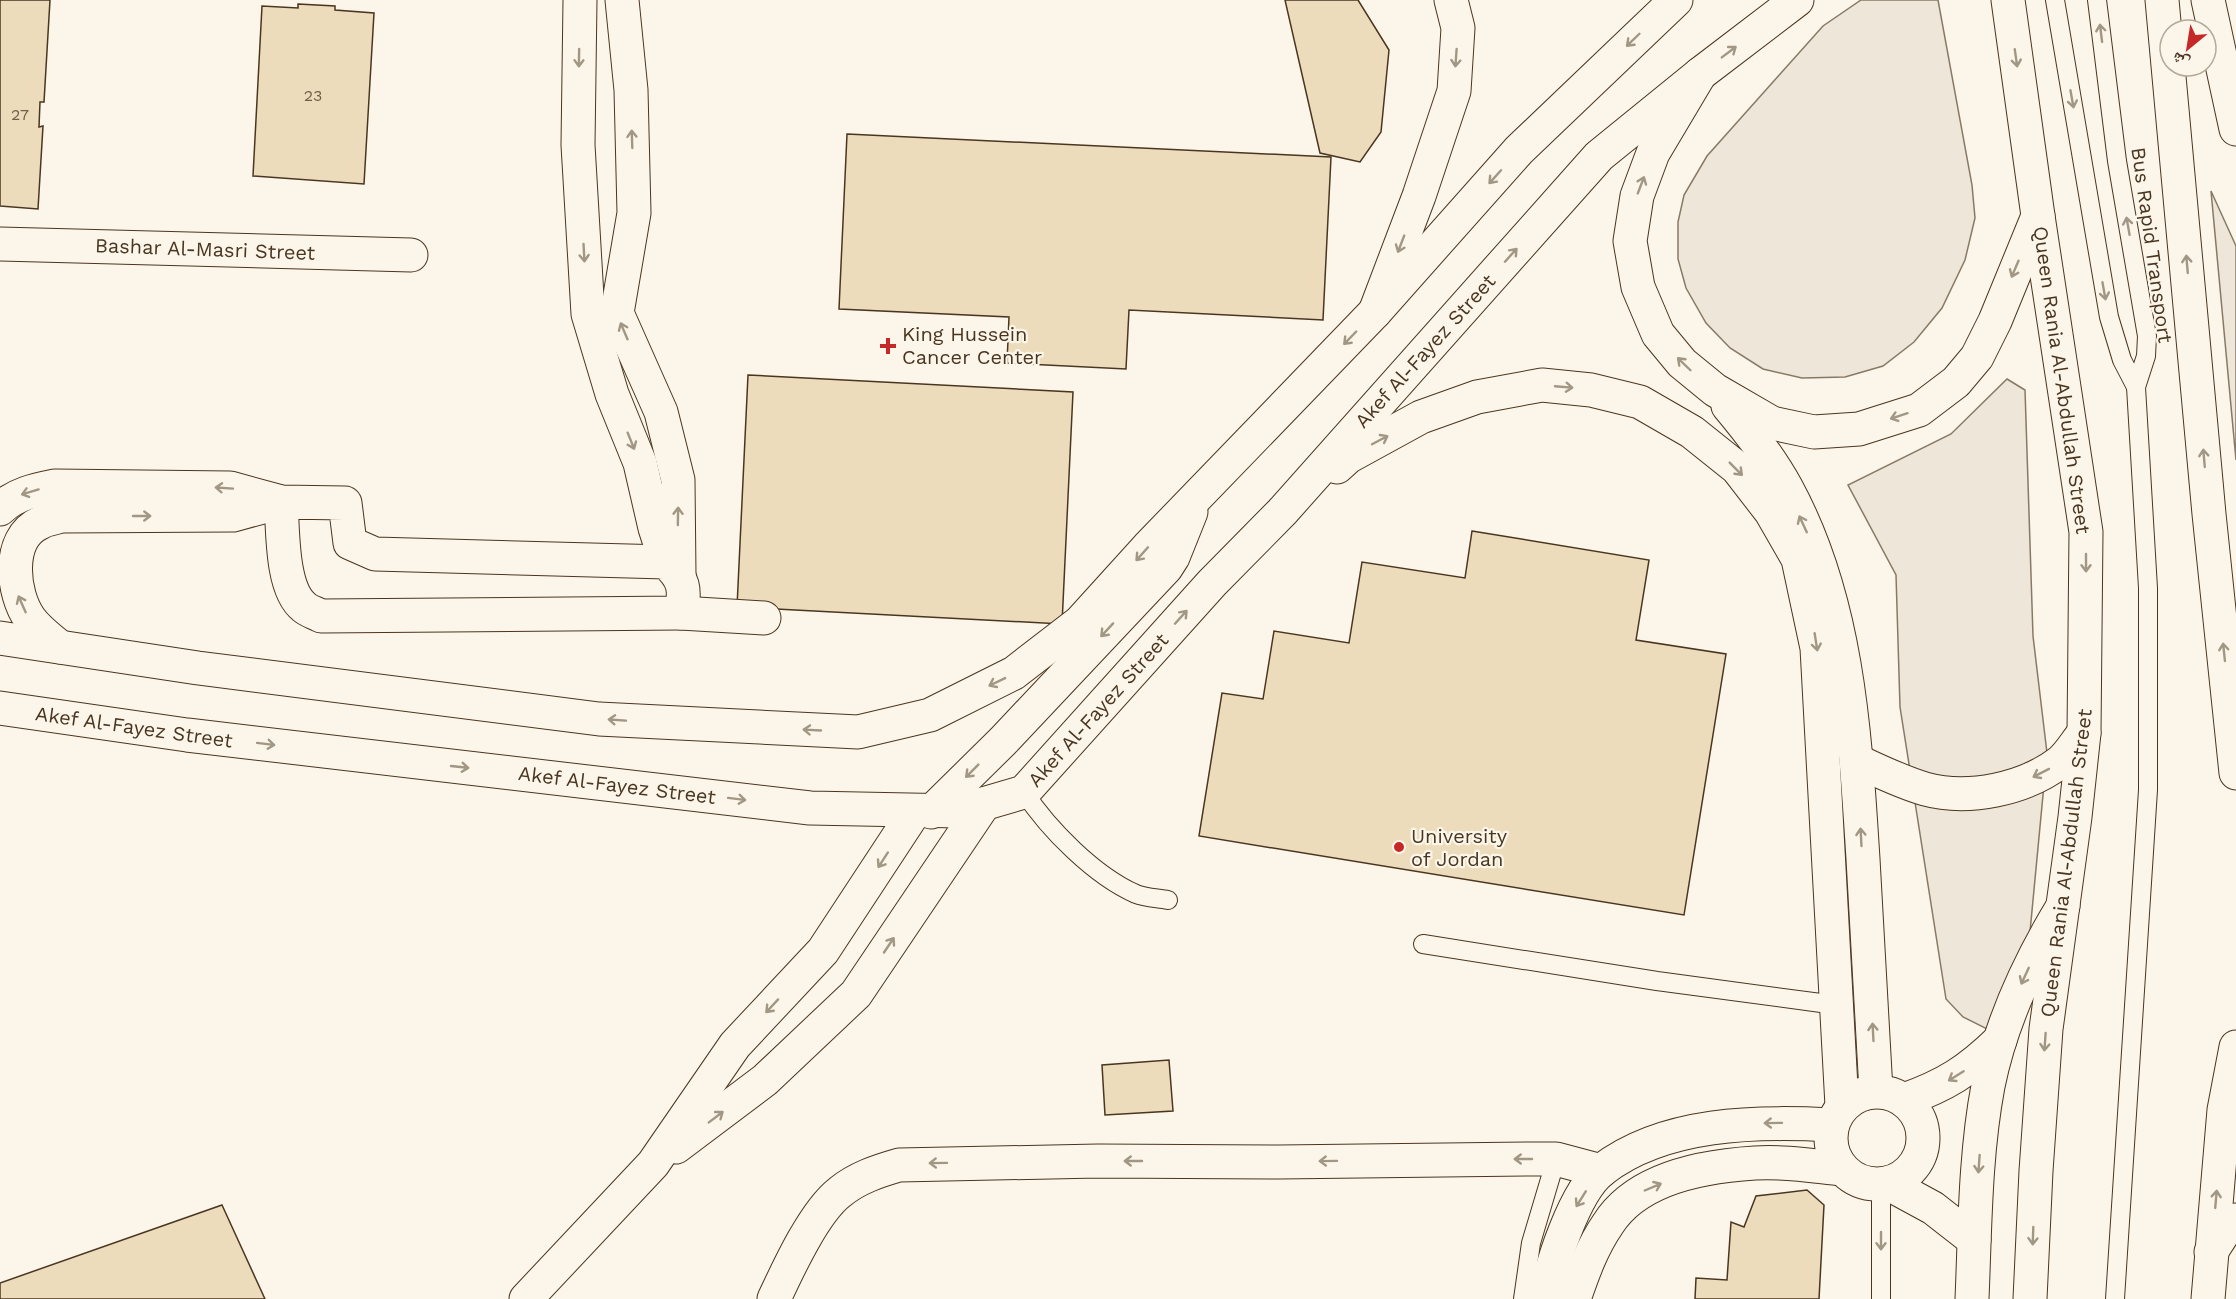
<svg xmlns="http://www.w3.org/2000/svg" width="2236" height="1299" font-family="'Work Sans','Noto Naskh Arabic',sans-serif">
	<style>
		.green { fill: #ede6d9; stroke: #887966; stroke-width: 1.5 }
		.building { fill: #ecdcbc; stroke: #4a3520; stroke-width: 1.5 }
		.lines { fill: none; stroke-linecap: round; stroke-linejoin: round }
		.service-casing { stroke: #4a3520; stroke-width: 20 }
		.minor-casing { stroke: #4a3520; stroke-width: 35 }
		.secondary-casing { stroke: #4a3520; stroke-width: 35 }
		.primary-casing { stroke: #4a3520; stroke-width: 35 }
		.service { stroke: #fbf6e9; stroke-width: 18 }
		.minor { stroke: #fbf6e9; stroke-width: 33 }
		.secondary { stroke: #fbf6e9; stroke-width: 33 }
		.primary { stroke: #fbf6e9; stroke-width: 33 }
		.oneway { stroke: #a29684 }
		.poi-dot { fill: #c62828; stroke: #fbf6e9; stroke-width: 2 }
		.labels { text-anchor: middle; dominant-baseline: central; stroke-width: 4.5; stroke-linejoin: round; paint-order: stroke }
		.number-label { font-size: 16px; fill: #725f47 }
		.street-label { font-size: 20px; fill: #4a3520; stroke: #fbf6e9 }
		.poi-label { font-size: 20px; fill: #4a3520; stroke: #fbf6e9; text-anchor: start }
	</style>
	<rect width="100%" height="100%" fill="#fbf6e9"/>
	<g class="green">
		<polygon points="1861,0 1938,0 1972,185 1975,218 1965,260 1942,308 1914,342 1883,366 1845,377 1802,378 1763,369 1730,348 1706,323 1686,288 1678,259 1678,222 1684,195 1707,156 1823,26"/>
		<polygon points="2211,191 2236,246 2236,460"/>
		<polygon points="2007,379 2025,390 2033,636 2047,753 2022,1016 1995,1033 1963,1017 1946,999 1900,707 1896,575 1848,485 1951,434"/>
	</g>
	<g class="building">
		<polygon points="0,0 50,0 44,102 40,102 39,127 43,126 38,209 0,206"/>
		<polygon points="1285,0 1358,0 1389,50 1381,132 1360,162 1320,153"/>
		<polygon points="298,4 335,6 335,10 374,13 364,184 253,176 262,6 298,8"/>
		<polygon points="847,134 1331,157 1323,320 1129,310 1126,369 1007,363 1009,317 839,309"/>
		<polygon points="748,375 1073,392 1062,624 737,607"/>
		<polygon points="1472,531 1649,560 1636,640 1726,654 1684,915 1199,836 1222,693 1263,699 1274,631 1349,643 1362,562 1465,578"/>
		<polygon points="1169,1060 1173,1111 1105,1115 1102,1065"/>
		<polygon points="1807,1190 1824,1205 1819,1299 1695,1299 1696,1278 1727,1280 1731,1222 1744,1227 1756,1196"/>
		<polygon points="222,1205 265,1299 0,1299 0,1283"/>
	</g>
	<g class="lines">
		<defs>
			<g id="service">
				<polyline points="2055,0 2109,317 2122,360 2136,387"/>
				<polyline points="2097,0 2117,161 2147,336 2146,356 2136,387 2148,588 2148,790 2115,1299"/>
				<path d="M1024,792C1049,830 1095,876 1136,894C1146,898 1158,898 1168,900"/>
				<polyline points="1423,944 1657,981 1836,1005"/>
				<polyline points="1881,1184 1881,1299"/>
				<polyline points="1523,1299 1531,1243 1556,1159"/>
			</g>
			<g id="minor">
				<polyline points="580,0 578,145 588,314 612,394 640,463 655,528 666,562"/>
				<polyline points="622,0 631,90 634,213 617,313 661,412 678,480 679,575"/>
				<polyline points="0,244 411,255"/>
				<path d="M0,509C15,494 35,490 55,486L230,488L281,502L345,503L350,543L375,554L666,562C684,579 686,589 681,613L321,616C316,613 308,611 304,607C281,589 283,530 281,502"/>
				<polyline points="681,613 764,618"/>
				<path d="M60,647C49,638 38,630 30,619C12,594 6,538 40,523C46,519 55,518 62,516L233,515L281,502"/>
				<circle cx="1877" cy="1138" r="46"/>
				<path d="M1904,1100C1946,1085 1968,1071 2000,1040"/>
				<polyline points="676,1147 765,1080 856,994 984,804"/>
				<polyline points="1887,1183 1933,1208 1974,1240"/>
				<polyline points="2211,1252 2224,1232 2236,1220"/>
				<polyline points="526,1299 653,1164 735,1045 823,951 915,811"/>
				<path d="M774,1299C788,1269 814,1212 840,1192C857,1178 878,1171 899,1165L1098,1161L1279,1162L1534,1159H1556L1601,1171"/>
				<path d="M1546,1299C1550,1266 1575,1191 1602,1170C1664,1122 1757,1121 1831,1125"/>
				<path d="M1574,1299C1583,1273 1592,1247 1608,1224C1637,1178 1705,1166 1755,1163C1784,1161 1813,1166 1842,1169"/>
				<path d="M1972,1299C1975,1228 1975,1155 1988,1086C2001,1021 2029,962 2063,906"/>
			</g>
			<g id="secondary">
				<polyline points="1337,467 1348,457 1421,417 1477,397 1542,385 1591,390 1640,402 1692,432 1737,468 1771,512 1798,559 1817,648 1842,1106"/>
				<polyline points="0,638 198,668 599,719 858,732 930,715 1014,673 1080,622 1148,547 1375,312 1519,150 1676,0"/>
				<polyline points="0,708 187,735 810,808 959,811 1024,792 1212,583 1282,512 1599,156 1700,74 1797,0"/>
				<polyline points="931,812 1003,741 1166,568 1173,557 1191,512"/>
			</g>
			<g id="primary">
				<polyline points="2008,0 2038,216 2086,532 2084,733 2075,817 2046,1029 2036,1171 2030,1299"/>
				<polyline points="2162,0 2209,514 2236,773"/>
				<polyline points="2208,0 2236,129"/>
				<polyline points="1700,74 1653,153 1637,196 1630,241 1638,287 1658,334 1682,363 1715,390 1772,423 1814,432 1859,429 1919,410 1956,382 1977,357 1995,321 2038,216"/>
				<polyline points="1375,312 1419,196 1454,91 1458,28 1451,0"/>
				<path d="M1728,406C1749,431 1770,458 1786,487C1848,600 1855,733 1863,859C1867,936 1872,1013 1876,1091"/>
				<path d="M1857,761C1879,771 1901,782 1925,789C1968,801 2025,789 2060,762C2069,755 2076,742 2084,733"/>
				<polyline points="2208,1299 2224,1110 2236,1047"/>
			</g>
		</defs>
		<use href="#service" class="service-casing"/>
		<use href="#minor" class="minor-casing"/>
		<use href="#secondary" class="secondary-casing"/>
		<use href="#primary" class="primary-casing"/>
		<use href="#service" class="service"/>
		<use href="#minor" class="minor"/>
		<use href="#secondary" class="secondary"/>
		<use href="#primary" class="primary"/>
	</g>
	<defs><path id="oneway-shaft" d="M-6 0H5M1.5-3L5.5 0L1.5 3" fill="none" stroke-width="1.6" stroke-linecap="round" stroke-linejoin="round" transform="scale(1.5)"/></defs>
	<g class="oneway">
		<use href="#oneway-shaft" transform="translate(2101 33) rotate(-97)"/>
		<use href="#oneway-shaft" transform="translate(1633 40) rotate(136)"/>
		<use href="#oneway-shaft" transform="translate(1729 52) rotate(-37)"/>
		<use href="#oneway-shaft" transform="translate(579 58) rotate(91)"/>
		<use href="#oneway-shaft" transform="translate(1456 58) rotate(94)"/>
		<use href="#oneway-shaft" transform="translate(2016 58) rotate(82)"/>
		<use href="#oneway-shaft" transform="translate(2072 99) rotate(80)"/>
		<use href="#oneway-shaft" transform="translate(632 139) rotate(-92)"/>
		<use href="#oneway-shaft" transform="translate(1495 177) rotate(132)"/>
		<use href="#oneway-shaft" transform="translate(1641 185) rotate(-69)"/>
		<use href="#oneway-shaft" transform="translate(2128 226) rotate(-100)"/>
		<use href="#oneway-shaft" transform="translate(1401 244) rotate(111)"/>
		<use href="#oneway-shaft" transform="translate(584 253) rotate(87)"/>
		<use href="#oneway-shaft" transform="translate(1511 255) rotate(-48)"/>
		<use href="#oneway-shaft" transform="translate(2187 264) rotate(-95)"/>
		<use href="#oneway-shaft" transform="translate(2015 269) rotate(113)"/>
		<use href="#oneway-shaft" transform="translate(2104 291) rotate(80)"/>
		<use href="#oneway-shaft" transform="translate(624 331) rotate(-113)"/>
		<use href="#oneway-shaft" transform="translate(1350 338) rotate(134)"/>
		<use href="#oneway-shaft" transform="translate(1684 364) rotate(-136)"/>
		<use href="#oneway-shaft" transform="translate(1564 387) rotate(5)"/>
		<use href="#oneway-shaft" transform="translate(1899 416) rotate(162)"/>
		<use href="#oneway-shaft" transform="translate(1380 440) rotate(-28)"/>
		<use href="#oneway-shaft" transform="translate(631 441) rotate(68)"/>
		<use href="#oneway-shaft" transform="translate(2204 458) rotate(-95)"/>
		<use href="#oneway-shaft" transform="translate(1736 469) rotate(45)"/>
		<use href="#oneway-shaft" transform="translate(224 488) rotate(-176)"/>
		<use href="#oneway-shaft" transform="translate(30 492) rotate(163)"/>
		<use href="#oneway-shaft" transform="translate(142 516)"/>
		<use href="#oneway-shaft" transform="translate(678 516) rotate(-89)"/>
		<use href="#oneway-shaft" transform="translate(1803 524) rotate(-115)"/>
		<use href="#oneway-shaft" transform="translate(1142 554) rotate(132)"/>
		<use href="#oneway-shaft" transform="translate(2086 563) rotate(90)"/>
		<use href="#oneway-shaft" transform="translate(22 604) rotate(-114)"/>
		<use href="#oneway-shaft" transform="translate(1181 617) rotate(-48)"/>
		<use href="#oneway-shaft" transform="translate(1107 630) rotate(133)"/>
		<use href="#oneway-shaft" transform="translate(1816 642) rotate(81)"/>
		<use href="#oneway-shaft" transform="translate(2224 652) rotate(-96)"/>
		<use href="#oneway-shaft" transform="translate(997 682) rotate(154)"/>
		<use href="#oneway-shaft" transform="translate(617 720) rotate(-176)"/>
		<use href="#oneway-shaft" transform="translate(812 730) rotate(-177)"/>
		<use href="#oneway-shaft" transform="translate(266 744) rotate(7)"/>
		<use href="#oneway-shaft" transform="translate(460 767) rotate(6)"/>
		<use href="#oneway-shaft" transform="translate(972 771) rotate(135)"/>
		<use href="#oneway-shaft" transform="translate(2041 773) rotate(153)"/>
		<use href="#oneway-shaft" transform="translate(737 799) rotate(7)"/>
		<use href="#oneway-shaft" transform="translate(1861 837) rotate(-93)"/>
		<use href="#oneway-shaft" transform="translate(883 860) rotate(123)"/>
		<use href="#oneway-shaft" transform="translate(889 945) rotate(-56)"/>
		<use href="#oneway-shaft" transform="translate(2025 976) rotate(115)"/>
		<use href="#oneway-shaft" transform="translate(772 1006) rotate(133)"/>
		<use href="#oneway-shaft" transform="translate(1873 1032) rotate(-93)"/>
		<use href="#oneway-shaft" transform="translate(2045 1042) rotate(94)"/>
		<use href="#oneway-shaft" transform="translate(1956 1076) rotate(148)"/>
		<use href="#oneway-shaft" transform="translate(716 1117) rotate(-37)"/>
		<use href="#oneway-shaft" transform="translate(1773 1123) rotate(179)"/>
		<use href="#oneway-shaft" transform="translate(1523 1159) rotate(-180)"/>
		<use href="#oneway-shaft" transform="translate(1133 1161) rotate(-180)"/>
		<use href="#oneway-shaft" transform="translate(1328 1161) rotate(179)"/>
		<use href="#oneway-shaft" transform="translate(938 1163) rotate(179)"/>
		<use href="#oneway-shaft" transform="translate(1979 1164) rotate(94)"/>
		<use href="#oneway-shaft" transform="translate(1653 1187) rotate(-23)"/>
		<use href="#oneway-shaft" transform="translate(1581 1199) rotate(122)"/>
		<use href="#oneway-shaft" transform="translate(2216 1199) rotate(-85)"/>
		<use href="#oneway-shaft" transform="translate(2033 1236) rotate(92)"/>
		<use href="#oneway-shaft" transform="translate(1881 1241) rotate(90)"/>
	</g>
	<g class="poi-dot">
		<path d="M885 337h6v6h6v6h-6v6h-6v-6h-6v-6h6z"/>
		<circle cx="1399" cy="847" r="6"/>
	</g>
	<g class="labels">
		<g class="number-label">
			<text x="313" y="95">23</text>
			<text x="20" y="114">27</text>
		</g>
		<g class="street-label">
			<text transform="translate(2152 245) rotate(82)">Bus Rapid Transport</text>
			<text transform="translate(205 249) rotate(2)">Bashar Al-Masri Street</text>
			<text transform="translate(1425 351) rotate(-48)">Akef Al-Fayez Street</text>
			<text transform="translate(2062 380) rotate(82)">Queen Rania Al-Abdullah Street</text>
			<text transform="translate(1098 710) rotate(-48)">Akef Al-Fayez Street</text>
			<text transform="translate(134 727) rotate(8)">Akef Al-Fayez Street</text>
			<text transform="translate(617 785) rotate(7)">Akef Al-Fayez Street</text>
			<text transform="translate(2066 863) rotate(-83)">Queen Rania Al-Abdullah Street</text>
		</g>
		<g class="poi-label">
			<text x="902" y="334">King Hussein<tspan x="902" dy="23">Cancer Center</tspan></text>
			<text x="1411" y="836">University<tspan x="1411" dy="23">of Jordan</tspan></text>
		</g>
	</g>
	<g transform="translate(2188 48) rotate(210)"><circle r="28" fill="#fbf6e9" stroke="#b4a999" stroke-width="1.5"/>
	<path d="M0-4.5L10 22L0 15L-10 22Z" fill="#c62828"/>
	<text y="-9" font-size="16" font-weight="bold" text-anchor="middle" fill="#4a3520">ش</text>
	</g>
</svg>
